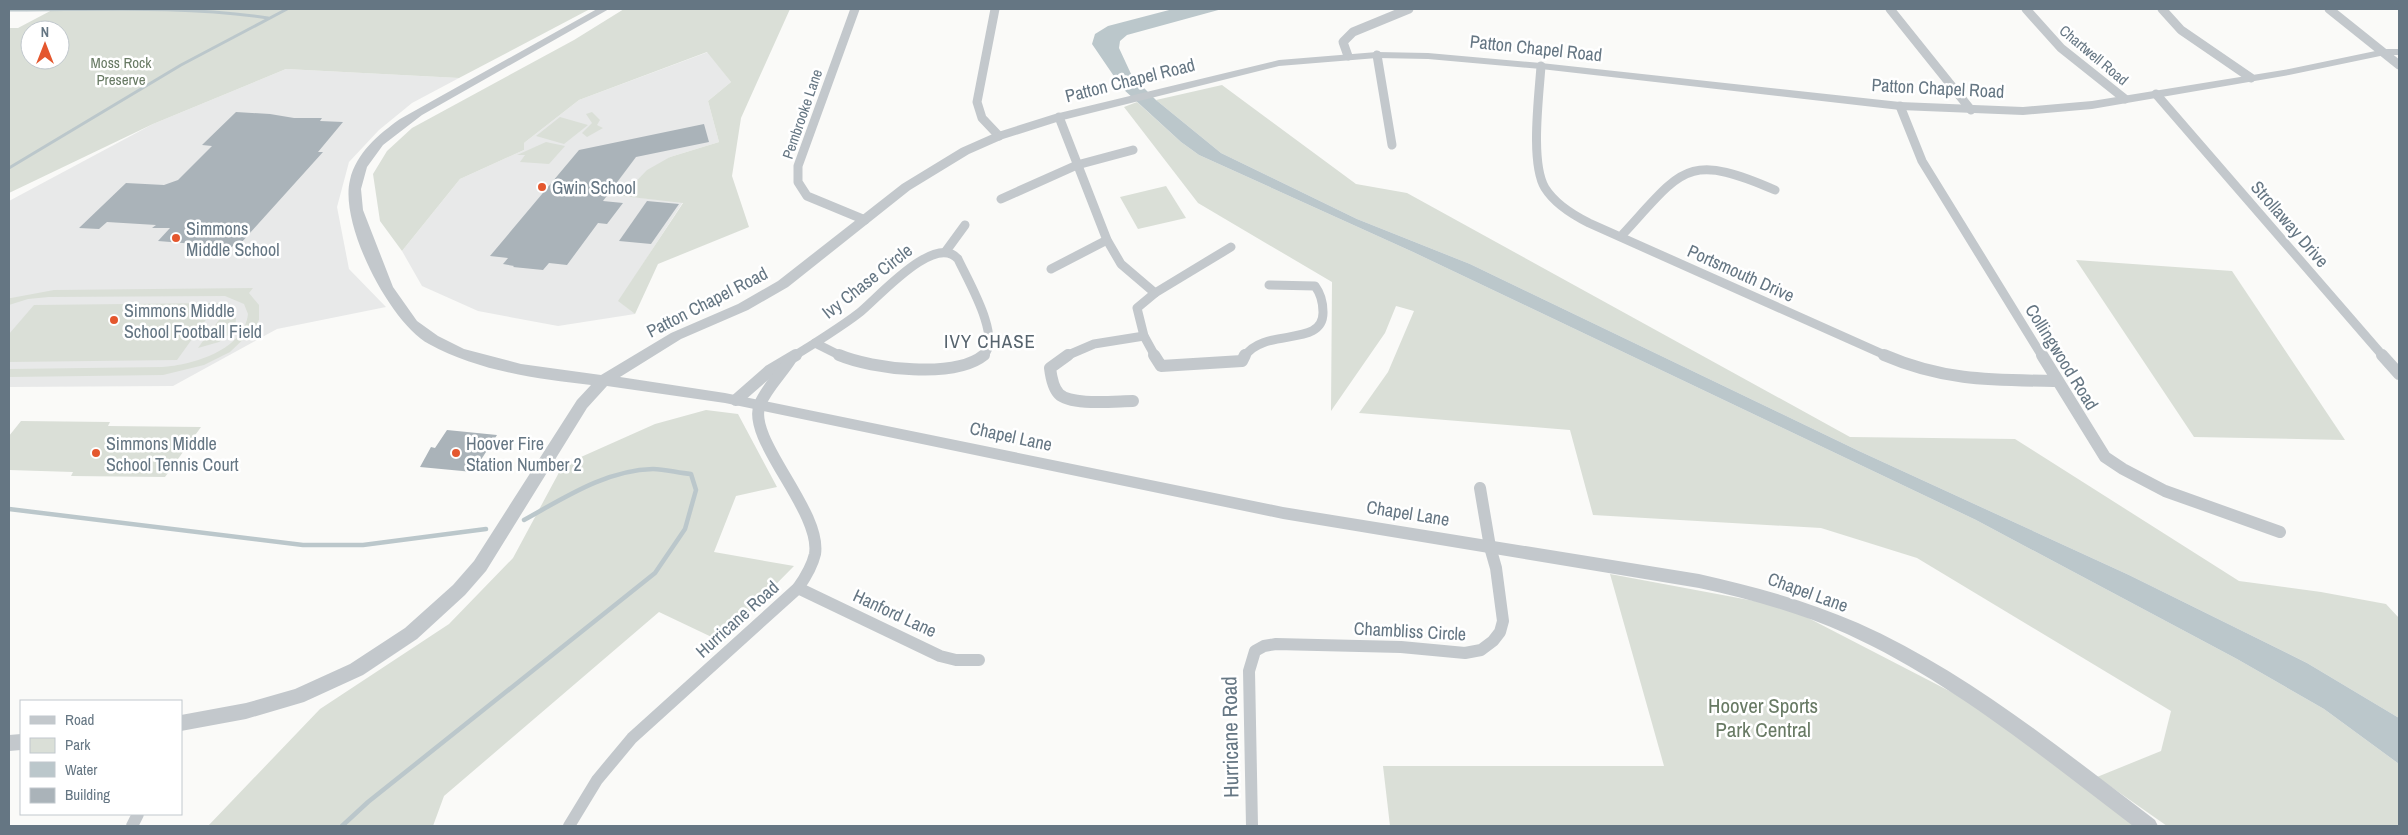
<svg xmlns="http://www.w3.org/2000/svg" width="2408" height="835" font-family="'Archivo Narrow',sans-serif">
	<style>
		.built { fill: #e8e9e9 }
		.green { fill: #dadfd7; fill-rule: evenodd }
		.water { fill: #bbc7cb }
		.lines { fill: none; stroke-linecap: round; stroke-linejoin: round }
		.stream-far1 { stroke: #bbc7cb; stroke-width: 3 }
		.stream { stroke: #bbc7cb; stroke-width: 4.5 }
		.building { fill: #aab3b9 }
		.minor-far1 { stroke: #c3c8cc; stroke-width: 9 }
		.minor { stroke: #c3c8cc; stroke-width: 12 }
		.tertiary { fill: #c3c8cc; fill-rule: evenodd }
		.poi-dot { fill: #e4572e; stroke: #fff; stroke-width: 2 }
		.labels { text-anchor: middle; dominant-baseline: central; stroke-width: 5; stroke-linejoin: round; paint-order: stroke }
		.far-street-label { font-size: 15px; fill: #657683; stroke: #fff }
		.far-park-label { font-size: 15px; fill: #687a64; stroke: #fff }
		.street-label { font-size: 18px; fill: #657683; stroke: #fff }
		.poi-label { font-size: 18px; fill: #657683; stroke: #fff; text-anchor: start }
		.neighbourhood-label { font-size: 19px; letter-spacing: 1px; fill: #57646e; stroke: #fff }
		.near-park-label { font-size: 21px; fill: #687a64; stroke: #fff }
		.near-street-label { font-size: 21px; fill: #657683; stroke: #fff }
	</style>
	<rect width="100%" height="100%" fill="#fafaf8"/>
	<g class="built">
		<polygon points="708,52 731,82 708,101 719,142 670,157 622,196 683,202 619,301 635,314 558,326 478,311 422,286 402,251 460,179 524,150 524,143 579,100"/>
		<polygon points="286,69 459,78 412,103 379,130 349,162 337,207 349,269 386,307 277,329 173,386 9,387 9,201 153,124"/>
	</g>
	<g class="green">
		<path d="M54,9H590L459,78L286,69L153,124L9,193V28H18ZM30,30H60V60H30Z"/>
		<polygon points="624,9 790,9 741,118 732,176 749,227 658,264 635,314 618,301 683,203 622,196 647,170 670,157 719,142 708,101 731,82 707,52 579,100 524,143 524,150 460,179 402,251 380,221 373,174 387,151 412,128 574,40"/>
		<polygon points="1222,85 1356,184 1407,193 1850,437 2015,439 2239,581 2321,592 2386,604 2399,618 2399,718 2307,663 2129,575 1859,451 1470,264 1357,219 1221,153 1156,100"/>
		<polygon points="1137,102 1181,142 1199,155 1413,252 1976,520 2237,659 2324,709 2399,764 2399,826 2167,826 2097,777 2161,751 2171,711 1917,558 1821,528 1593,515 1570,430 1359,413 1388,372 1414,311 1396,306 1385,333 1331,411 1332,282 1198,203 1124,107"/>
		<polygon points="592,112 600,120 597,125 603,128 587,137 582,133 592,123 586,114"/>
		<polygon points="560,117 588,125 564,144 536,136"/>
		<polygon points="546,142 565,146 549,164 520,162 525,155 517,155"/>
		<polygon points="1166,186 1186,218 1138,229 1120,197"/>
		<polygon points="2076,260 2232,271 2345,440 2194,437"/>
		<path d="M253,288L249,293L259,305V320L255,328L230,352L204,365L163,375L9,377V369L162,367C193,365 244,350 248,314L244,304L225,296L49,297L28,299L9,305V298H11L54,290Z"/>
		<polygon points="218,303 177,360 9,362 9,334 34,305"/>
		<polygon points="224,313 236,318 235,330 219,342 198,348 208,334 203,333 207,328 213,328"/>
		<polygon points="706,410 738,414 777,487 736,496 714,552 794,566 720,641 659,612 444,796 433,826 208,826 320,709 449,624 513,558 563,465 655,424"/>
		<polygon points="21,421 110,422 108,426 201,427 165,477 71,476 73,472 9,470 9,436"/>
		<polygon points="1610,574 1787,607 1992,713 2137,826 1390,826 1383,766 1664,766"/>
	</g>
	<polygon class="water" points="1173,9 1222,9 1127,35 1120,41 1119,48 1132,76 1156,100 1221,153 1357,219 1470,264 1859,451 2129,575 2307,663 2399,718 2399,764 2324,709 2237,659 1976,520 1413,252 1199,155 1181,142 1122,88 1092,44 1095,34 1108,26"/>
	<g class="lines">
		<g class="stream-far1">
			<path d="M9,10C95,10 183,5 268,18"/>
			<polyline points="9,168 181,65 287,9"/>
		</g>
		<g class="stream">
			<polyline points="9,509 303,545 363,545 486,529"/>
			<path d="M342,826L368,802L655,573L685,529L696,490L691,474C678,473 665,469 653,469C606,470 564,498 524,520"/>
		</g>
	</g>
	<g class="building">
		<polygon points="236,112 270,114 294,118 322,118 320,121 343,122 318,152 323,152 241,243 235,243 232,247 158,241 170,228 152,228 156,225 107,222 99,229 79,228 126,183 164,185 178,180 212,146 202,145"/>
		<polygon points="704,124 709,142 636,157 603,201 623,203 607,224 598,223 567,265 549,263 543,270 513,267 514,266 503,264 508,258 490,256 579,150"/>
		<polygon points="647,201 679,204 651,244 619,241"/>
		<polygon points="447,430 497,435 473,472 420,467 431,447 435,448"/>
	</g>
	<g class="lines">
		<g class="minor-far1">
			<polyline points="855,9 798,166 798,182 807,196 865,220"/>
			<polyline points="995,9 977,102 982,118 999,136"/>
			<polyline points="1890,9 1971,110"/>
			<polyline points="2026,9 2061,48 2125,99"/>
			<polyline points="2162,9 2181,30 2251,78"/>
			<polyline points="2329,9 2399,65"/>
			<polyline points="1377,55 1392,145"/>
			<polyline points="1348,56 1343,42 1353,32 1409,9"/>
			<path d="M1541,66C1539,96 1530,163 1545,188C1555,204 1573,215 1589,223L1887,356"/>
			<polyline points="2156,94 2383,356"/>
			<polyline points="1900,106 1922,161 2042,356"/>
			<polyline points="1059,117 1107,240 1121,264 1155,293 1137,308 1144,336 1155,356"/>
			<polyline points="1001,199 1077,165 1133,150"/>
			<path d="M1623,234C1682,170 1686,151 1775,190"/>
			<polyline points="946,251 965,225"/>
			<polyline points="1051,269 1107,240"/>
			<polyline points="1155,293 1231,247"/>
			<polyline points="794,356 815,343"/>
			<path d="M841,356L815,343C830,333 845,324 859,313C878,298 935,232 958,259C967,279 1003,339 983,356"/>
			<polyline points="1066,356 1094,344 1144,336"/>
			<path d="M1245,356C1264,327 1324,348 1323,312C1323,302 1321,294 1315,286L1269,285"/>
		</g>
		<g class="minor">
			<path d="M839,355C872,369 955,379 984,355"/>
			<path d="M1068,355L1050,368C1051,376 1053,388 1059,394C1071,406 1116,401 1133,401"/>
			<polyline points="1154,355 1161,366 1242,361 1245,355"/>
			<path d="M1884,355C1944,381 1992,380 2056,381"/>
			<polyline points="2042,355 2105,457 2123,469 2165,491 2280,532"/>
			<polyline points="2382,355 2399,374"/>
			<polyline points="736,400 769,371 796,355"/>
			<polyline points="798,588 940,656 956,660 979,660"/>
			<polyline points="132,826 138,814"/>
			<path d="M569,826L597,780L632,738L798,588C805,578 812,567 815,554C822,511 745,438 760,404C766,389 781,374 790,360"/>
			<polyline points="1252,826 1249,671 1255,651 1264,646 1276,644 1401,647 1465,653 1481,650 1493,641 1500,632 1503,621 1496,568 1490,547 1480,488"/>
		</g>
		<g class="tertiary">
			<path d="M597,9H609L422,115L383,145L367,167L361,189L363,210L393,287L417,321L438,336L464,349L521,364L601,375L671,333L738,304L778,281L902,184L961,148L995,133L1055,114L1279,60L1377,52L1428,53L1541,63L1900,102L2023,107L2092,101L2289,69L2385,49H2399V55H2385L2289,75L2092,109L2023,115L1900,110L1541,69L1428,59L1377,58L1279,66L1063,120L1003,139L969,154L910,190L788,287L748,310L681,339L620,377L725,393L1283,507L1699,574C1753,586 1807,601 1858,623C1966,671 2061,749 2155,820L2158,826H2133C2042,757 1952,682 1847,634C1800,613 1750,599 1699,588L1283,519L725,403L607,386L587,408L486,571L465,595L417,639L363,675L304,702L246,719L181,731V715L246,703L295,689L350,664L405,628L453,585L474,561L577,400L591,385C537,379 478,371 429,344C390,323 339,224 350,180C356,153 379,134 400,119Z"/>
			<polygon points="21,734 21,750 9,751 9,735"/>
		</g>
	</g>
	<g class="poi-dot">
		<circle cx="542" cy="187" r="5"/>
		<circle cx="176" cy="238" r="5"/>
		<circle cx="114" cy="320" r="5"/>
		<circle cx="96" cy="453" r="5"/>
		<circle cx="456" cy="453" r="5"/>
	</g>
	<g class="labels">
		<g class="far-street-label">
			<text transform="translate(2094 55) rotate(40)">Chartwell Road</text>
			<text transform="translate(802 114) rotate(-71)">Pembrooke Lane</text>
		</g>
		<g class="far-park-label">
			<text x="121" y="62">Moss Rock<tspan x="121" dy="17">Preserve</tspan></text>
		</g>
		<g class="street-label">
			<text transform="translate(1536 48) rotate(6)">Patton Chapel Road</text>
			<text transform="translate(1130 80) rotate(-14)">Patton Chapel Road</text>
			<text transform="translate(1938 88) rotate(3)">Patton Chapel Road</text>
			<text transform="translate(2290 224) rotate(49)">Strollaway Drive</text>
			<text transform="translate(1741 273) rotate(24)">Portsmouth Drive</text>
			<text transform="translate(867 281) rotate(-38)">Ivy Chase Circle</text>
			<text transform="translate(707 302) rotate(-27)">Patton Chapel Road</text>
			<text transform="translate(2062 357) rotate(58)">Collingwood Road</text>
			<text transform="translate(1011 436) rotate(12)">Chapel Lane</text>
			<text transform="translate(1408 513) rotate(9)">Chapel Lane</text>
			<text transform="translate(1808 592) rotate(20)">Chapel Lane</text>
			<text transform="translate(895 613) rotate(25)">Hanford Lane</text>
			<text transform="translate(737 619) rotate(-42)">Hurricane Road</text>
			<text transform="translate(1410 631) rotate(3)">Chambliss Circle</text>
		</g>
		<g class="poi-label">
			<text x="552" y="187">Gwin School</text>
			<text x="186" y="228">Simmons<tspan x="186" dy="21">Middle School</tspan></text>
			<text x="124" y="310">Simmons Middle<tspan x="124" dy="21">School Football Field</tspan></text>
			<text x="106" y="443">Simmons Middle<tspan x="106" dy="21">School Tennis Court</tspan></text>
			<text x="466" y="443">Hoover Fire<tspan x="466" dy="21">Station Number 2</tspan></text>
		</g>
		<g class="neighbourhood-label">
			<text x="990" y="341">IVY CHASE</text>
		</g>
		<g class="near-park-label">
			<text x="1763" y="705">Hoover Sports<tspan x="1763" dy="24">Park Central</tspan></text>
		</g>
		<g class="near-street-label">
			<text transform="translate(1230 737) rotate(-91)">Hurricane Road</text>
		</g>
	</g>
	<rect width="2408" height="835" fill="none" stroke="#657683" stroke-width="20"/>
	<rect x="20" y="700" width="162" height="115" fill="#ffffff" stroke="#c1c8cd"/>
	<rect x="30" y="716" width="25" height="8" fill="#c3c8cc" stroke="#c1c8cd"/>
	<text x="65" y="725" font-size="15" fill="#657683">Road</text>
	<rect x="30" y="738" width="25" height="15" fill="#dadfd7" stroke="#c1c8cd"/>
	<text x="65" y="750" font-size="15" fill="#657683">Park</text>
	<rect x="30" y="762" width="25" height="15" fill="#bbc7cb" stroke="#c1c8cd"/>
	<text x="65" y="775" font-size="15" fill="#657683">Water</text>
	<rect x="30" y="788" width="25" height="15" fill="#aab3b9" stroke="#c1c8cd"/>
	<text x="65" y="800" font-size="15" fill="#657683">Building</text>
	<g transform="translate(45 45)"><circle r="24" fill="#ffffff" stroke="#c1c8cd"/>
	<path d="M0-4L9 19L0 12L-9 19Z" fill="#e4572e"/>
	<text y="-8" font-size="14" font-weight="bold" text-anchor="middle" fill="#657683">N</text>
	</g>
</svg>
